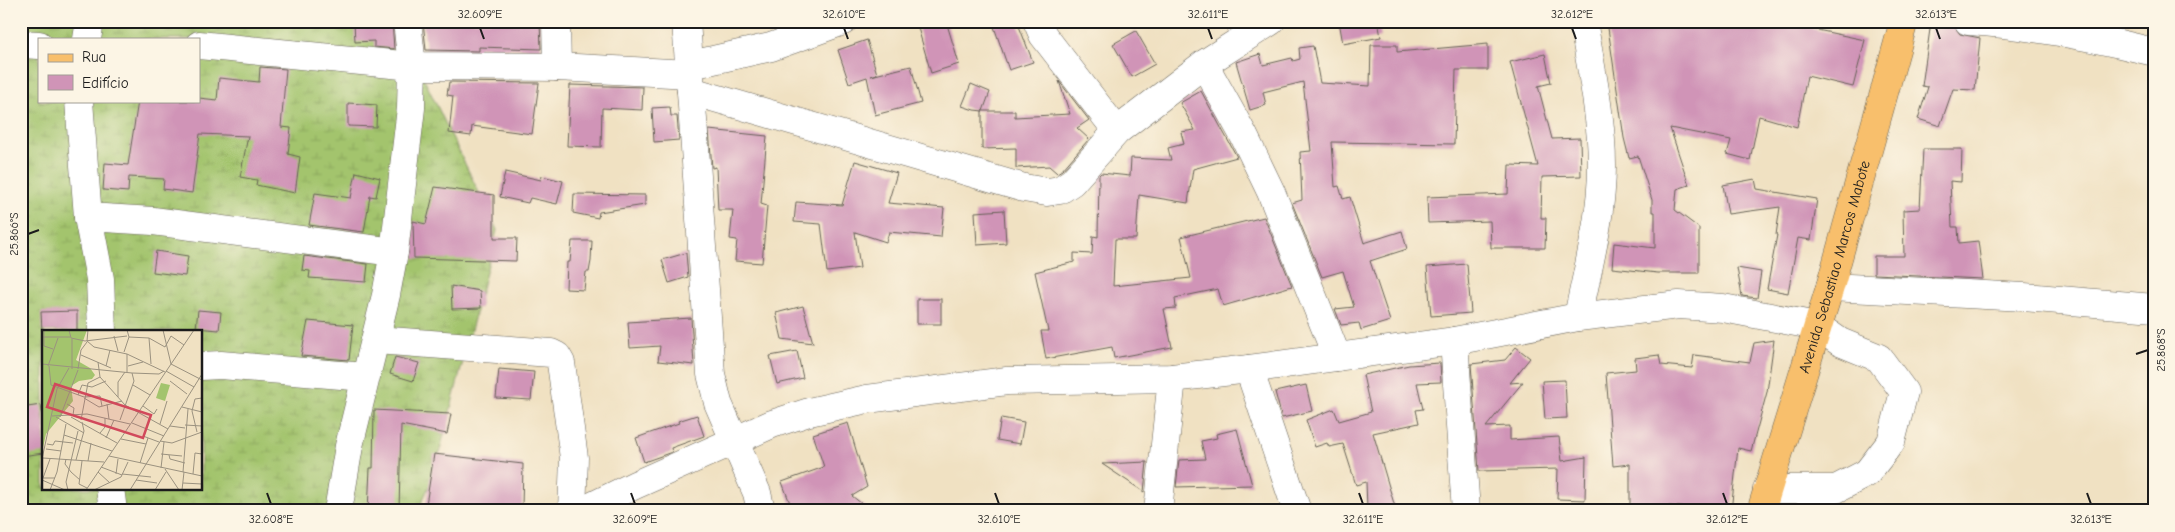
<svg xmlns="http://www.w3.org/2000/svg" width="2175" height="532" font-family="'Comic Neue',sans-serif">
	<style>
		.wetland { fill: url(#wetland-marsh); stroke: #607044; fill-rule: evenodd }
		.building { fill: #d094b7 }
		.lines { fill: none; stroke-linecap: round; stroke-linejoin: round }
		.minor-casing { stroke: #666156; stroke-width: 29 }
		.major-casing { stroke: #666156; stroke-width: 29 }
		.minor { stroke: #fff; stroke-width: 28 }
		.major { stroke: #f8bf6c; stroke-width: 28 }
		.ticks { fill: none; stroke: #1c1c1c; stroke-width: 2 }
		.labels { text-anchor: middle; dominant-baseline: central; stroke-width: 5; stroke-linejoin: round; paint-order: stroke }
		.street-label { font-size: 15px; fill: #1c1c1c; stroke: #fcf5e5 }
		.inset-road { fill: none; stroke: #9b9280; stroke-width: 1 }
		.view { fill: #d1495b; fill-opacity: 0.15; stroke: #d1495b; stroke-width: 2.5 }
		.inset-edge { fill: none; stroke: #1c1c1c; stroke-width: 2.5 }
		.neatline { fill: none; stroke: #1c1c1c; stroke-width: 2 }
		.ticks-label { font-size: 12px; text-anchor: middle; fill: #1c1c1c }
	</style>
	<defs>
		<pattern id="wetland-marsh" width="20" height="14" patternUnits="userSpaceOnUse" patternTransform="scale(1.25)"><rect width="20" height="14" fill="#a3c46d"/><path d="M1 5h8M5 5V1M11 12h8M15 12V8" fill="none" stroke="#8ca85e"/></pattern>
	</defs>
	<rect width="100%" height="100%" fill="#fcf5e5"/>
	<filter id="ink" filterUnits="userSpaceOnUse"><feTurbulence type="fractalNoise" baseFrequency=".02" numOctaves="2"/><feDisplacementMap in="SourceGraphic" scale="10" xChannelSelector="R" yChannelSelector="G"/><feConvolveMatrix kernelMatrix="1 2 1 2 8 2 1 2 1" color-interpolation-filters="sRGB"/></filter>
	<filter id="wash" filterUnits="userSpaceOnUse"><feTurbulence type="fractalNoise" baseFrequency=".0096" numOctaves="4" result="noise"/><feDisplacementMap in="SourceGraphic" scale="20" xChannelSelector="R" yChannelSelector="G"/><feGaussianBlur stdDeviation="1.12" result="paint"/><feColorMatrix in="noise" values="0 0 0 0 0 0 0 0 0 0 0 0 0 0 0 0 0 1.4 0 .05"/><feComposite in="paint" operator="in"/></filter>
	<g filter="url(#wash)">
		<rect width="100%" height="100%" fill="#f0e1c2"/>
		<path class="wetland" d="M21,21H396L497,230L433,477L418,511H21ZM39,39H199V101H39ZM44,331H201V488H44Z"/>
		<g id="blocks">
			<g class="building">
				<polygon points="354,21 392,21 394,49 374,47 374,41 355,42"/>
				<polygon points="423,21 540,22 541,49 479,47 479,51 426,50"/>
				<polygon points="916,21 946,21 959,64 931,73"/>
				<polygon points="992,21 1017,21 1033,62 1009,70"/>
				<polygon points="1339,21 1378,21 1381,37 1343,44"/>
				<polygon points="1607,21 1809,21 1808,28 1865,40 1853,87 1807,76 1797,127 1759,116 1750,160 1727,154 1731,140 1670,128 1689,185 1677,189 1675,210 1699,228 1699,273 1658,273 1612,268 1614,243 1655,248 1655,212 1652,212 1652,200 1638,156 1629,158 1624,138"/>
				<polygon points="1931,22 1953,25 1960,34 1980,38 1975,90 1953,89 1940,126 1918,119 1928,87 1922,86"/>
				<polygon points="1136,31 1155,64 1132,77 1113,44"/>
				<polygon points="867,40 877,74 871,76 911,66 921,103 875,115 867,77 849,83 838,50"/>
				<polygon points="1488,44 1488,70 1456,70 1454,144 1332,142 1335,187 1339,186 1343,199 1350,197 1364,243 1402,231 1407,249 1370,261 1390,321 1361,330 1359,323 1341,325 1335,309 1354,307 1343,271 1322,277 1292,203 1302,200 1300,152 1311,151 1303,82 1263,92 1266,105 1250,110 1236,62 1260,54 1263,65 1292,58 1293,61 1300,59 1299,48 1313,46 1320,83 1370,86 1371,45 1397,45 1397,52"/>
				<polygon points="1545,54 1551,83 1538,86 1552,139 1580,138 1581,176 1542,177 1541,218 1546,218 1545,248 1491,248 1490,221 1428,223 1427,197 1508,194 1509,165 1538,166 1510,62"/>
				<polygon points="260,67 286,69 281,127 291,128 288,154 300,157 295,193 256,185 257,180 240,177 248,136 200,134 192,193 163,189 164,179 129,177 128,192 103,190 105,163 128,165 138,101 199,101 199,98 217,100 219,78 259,82"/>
				<polygon points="1059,81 1089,120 1077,128 1089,139 1062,170 1057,173 1049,166 1016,168 1016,148 982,149 982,111 1015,111 1015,117 1070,114"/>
				<polygon points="449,82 539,83 532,134 472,126 471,136 449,133 453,96 447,95"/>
				<polygon points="971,84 990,92 983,111 974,110 962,106"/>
				<polygon points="570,85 643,87 642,110 602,108 601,147 567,146"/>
				<polygon points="1201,91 1237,157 1193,169 1188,203 1139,195 1136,239 1115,239 1113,286 1191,278 1181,237 1264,217 1292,286 1223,306 1218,289 1175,298 1176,308 1164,309 1172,347 1114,358 1112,347 1046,359 1041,331 1048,331 1035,272 1074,262 1074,253 1092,254 1093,236 1098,237 1099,175 1101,173 1130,176 1131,158 1171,160 1168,148 1184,144 1181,132 1195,130 1180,103"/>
				<polygon points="348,103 377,105 376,127 348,126"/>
				<polygon points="670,107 671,116 677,116 679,140 654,142 652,108"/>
				<polygon points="709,130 767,136 761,204 767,206 762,263 735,261 737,240 730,239 733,210 718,210 716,167 712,168"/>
				<polygon points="1923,149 1962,149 1961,182 1950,181 1952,227 1958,227 1959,243 1978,241 1983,279 1874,274 1874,256 1904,256 1903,210 1920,209"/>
				<polygon points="855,161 897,173 888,203 944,208 941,237 889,232 886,242 855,232 860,268 827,272 821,224 794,222 796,202 842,205"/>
				<polygon points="356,172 380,178 376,197 370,196 364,232 309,225 315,193 351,198"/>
				<polygon points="505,172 541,180 542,176 563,181 557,204 530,198 528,203 500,197"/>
				<polygon points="1755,179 1757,189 1817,199 1811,240 1798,238 1788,293 1767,289 1777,235 1776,235 1780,207 1728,214 1723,185"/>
				<polygon points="435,187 494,195 494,238 517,238 516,261 414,258 413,221 426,224"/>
				<polygon points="574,194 645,195 645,205 599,212 598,218 573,213"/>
				<polygon points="1004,210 1006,243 977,245 975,212"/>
				<polygon points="572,241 592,241 591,261 589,272 586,272 584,290 566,289 567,262 570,262"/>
				<polygon points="156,251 188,256 185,276 153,272"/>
				<polygon points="686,253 688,277 669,283 662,260"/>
				<polygon points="304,256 368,264 366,282 309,278 310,271 302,270"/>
				<polygon points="1467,264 1471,313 1431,316 1427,267"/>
				<polygon points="1737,268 1761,272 1757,298 1742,296"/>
				<polygon points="451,286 480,291 481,308 452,309"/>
				<rect x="917" y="299" width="24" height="25"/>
				<polygon points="803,306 813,343 782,339 776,313"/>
				<polygon points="198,310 221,312 219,330 196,328"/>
				<polygon points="77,311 77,331 42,331 41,312"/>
				<polygon points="691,318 694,365 658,361 660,346 630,348 628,322"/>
				<polygon points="308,321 353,325 349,360 301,356"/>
				<polygon points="1774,340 1767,392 1751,451 1738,448 1731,511 1700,507 1700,509 1669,506 1630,505 1630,464 1613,466 1606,373 1636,370 1635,358 1659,355 1661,365 1692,368 1694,355 1750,362 1754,343"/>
				<polygon points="1516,347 1530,358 1510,383 1523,382 1486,427 1510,426 1510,440 1559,437 1562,461 1586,457 1585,500 1557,499 1558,469 1479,471 1471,364 1505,360"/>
				<polygon points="797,351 803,378 777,384 770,356"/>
				<polygon points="395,357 419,363 413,381 390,374"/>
				<polygon points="1440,363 1441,382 1417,383 1423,409 1416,410 1419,423 1373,433 1395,507 1367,508 1366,482 1356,485 1343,444 1329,447 1327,443 1315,447 1306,420 1334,409 1339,421 1371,412 1363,375 1409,365"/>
				<polygon points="499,369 534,372 531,400 496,398"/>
				<polygon points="1565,380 1567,418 1545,419 1542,381"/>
				<polygon points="1306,385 1312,411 1282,418 1275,392"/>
				<polygon points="41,405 44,423 44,453 21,456 21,408"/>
				<polygon points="374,410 451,414 447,434 401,425 399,511 368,511 370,468 373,468"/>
				<polygon points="697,415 704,436 671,448 672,452 644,462 636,438 679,423 678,421"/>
				<polygon points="1001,418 1024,422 1020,444 997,440"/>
				<polygon points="848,423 867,487 852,496 871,511 793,511 782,482 824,467 813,434"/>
				<polygon points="1237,429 1252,485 1176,487 1179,460 1205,459 1201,441 1217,438 1216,434"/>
				<polygon points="434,454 523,464 522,508 425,511"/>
				<polygon points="1147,462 1144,492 1102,464"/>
			</g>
		</g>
	</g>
	<g filter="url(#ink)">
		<use href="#blocks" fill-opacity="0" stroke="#666156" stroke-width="1"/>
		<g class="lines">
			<defs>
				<g id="minor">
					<polyline points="556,21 557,67"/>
					<polyline points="686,21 711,374 718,403 757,493 761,511"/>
					<polyline points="1037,21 1043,35 1117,131"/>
					<path d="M1968,21C2031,25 2093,37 2154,52"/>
					<polyline points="87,39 90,21"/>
					<polyline points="21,44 39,45"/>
					<polyline points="199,45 412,66 557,67 690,74"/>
					<polyline points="1204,64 1244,136 1271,192 1337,357"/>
					<polyline points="691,65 771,47 843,21"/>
					<polyline points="691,91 1024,188 1047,192 1060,190 1072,182 1117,131 1204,64 1271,21"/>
					<polyline points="79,101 88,217 100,279 102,331"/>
					<polyline points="88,217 153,221 394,252"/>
					<polyline points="1830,287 2024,297 2154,308"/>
					<path d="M1578,317C1588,267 1602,217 1602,166C1602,118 1591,68 1583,21"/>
					<polyline points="376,340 551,353 557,356 561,363 574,458 572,511"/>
					<polyline points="1454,341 1466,511"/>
					<polyline points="201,366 221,365 365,377"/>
					<polyline points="1249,369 1297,511"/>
					<polyline points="110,488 113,511"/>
					<polyline points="338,511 349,446 386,295 394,252 411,108 412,66 407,21"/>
					<polyline points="582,511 635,485 772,424 809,412 867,399 1007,381 1172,378 1249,369 1454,341 1578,317 1679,305 1723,308 1817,326 1840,342 1879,358 1904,392 1891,442 1867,473 1836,489 1767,489"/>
					<polyline points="1158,511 1172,378"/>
				</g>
				<g id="major">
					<path id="s1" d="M1761,511L1830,287L1904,21"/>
				</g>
			</defs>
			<use href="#minor" class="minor-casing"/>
			<use href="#major" class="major-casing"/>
			<use href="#minor" class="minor"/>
			<use href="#major" class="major"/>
		</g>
	</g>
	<path class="ticks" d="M480,28L484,39M844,28L848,39M1208,28L1212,39M1572,28L1576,39M1936,28L1940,39M28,234L39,230M2136,354L2148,350M267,493L271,504M631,493L635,504M995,493L999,504M1359,493L1363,504M1723,493L1727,504M2087,493L2091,504"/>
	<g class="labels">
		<g class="street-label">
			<text stroke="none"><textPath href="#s1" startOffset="255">Avenida Sebastiao Marcos Mabote</textPath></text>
		</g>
	</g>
	<g transform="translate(42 330)">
		<rect width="160" height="160" fill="#f0e1c2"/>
		<path d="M0,0H45L34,30L48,38L53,45L50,49L37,51L29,56L31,71L4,104L0,122Z" fill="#a3c46d"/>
		<path d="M119,53L128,55L123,71L114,68Z" fill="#a3c46d"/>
		<path class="inset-road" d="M2,0V16L11,19M27,0L29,8L43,11L85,6M46,0L45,11L52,17L85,24V42M121,0L129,34L160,50M72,6L76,21M0,7H28M87,7L107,8L123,17L129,6L142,15M107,8L109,34M82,22L87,7L85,0M85,24L123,42M39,25L69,38M56,32L58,47L83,75L126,99M0,34L90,43L92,51L78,90M6,36L16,8M7,36L9,55L42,67M64,36L68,20M86,36L101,32M30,39V9M36,39L39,20L45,12M124,41L152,57M90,43L117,44L122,41M128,51L145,64M91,55L108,65M36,65L40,55L50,57L64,51M42,67L58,66L60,76M76,67V52L83,42M42,68L57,77L80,71M25,74L32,78L31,85M65,74L67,89M101,76L112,84L115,79M140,77L160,82M10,86L45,84L88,94M14,87L42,103M18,87L36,40M29,87L75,113M39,90L46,53L58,47M90,93L122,106M118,94L125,71M143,95L160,96M128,96L143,98M155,102L150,81L153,69L160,68M58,103L63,97V88M22,105L70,121M101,106L117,112M64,108L72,90M79,109L104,114M118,111L130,113L160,102M5,114L11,115L13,111L31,113M4,119L19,121M119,124L140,126M127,125L128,129L143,133M67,126L160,146M1,128L62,132M0,129L15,59L27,38M8,129L1,148H13M24,129L23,134L29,142L38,150M34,130L42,101L40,92M40,131L37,154L45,158M46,131L49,113M98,133L106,108M59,137L80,145M119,138L122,112M123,139L137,160M56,142L68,153M141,142L146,79M74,144L76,129M80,144L109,147M151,144L153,123L160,124M0,150L23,160M94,150L115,153M141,153L160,154M8,160L15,142L24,94M26,160L24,152L36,101M44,160L152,0M52,160L79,147L86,132M88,160L160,44M113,160L124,142M140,160L142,142"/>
		<path class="view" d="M13,54L109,85L101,108L5,77Z"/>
		<rect width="160" height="160" class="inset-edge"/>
	</g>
	<rect width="2175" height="532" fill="none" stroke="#fcf5e5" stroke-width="55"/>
	<rect x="38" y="38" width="162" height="65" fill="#fcf5e5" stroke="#a29e95"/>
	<rect x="48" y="54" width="25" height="8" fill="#f8bf6c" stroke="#a29e95"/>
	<text x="82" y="62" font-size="15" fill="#1c1c1c">Rua</text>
	<rect x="48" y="75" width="25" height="15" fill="#d094b7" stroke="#a29e95"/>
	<text x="82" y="88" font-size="15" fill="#1c1c1c">Edifício</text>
	<rect x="28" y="28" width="2120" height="476" class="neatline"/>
	<g class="ticks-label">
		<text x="480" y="18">32.609°E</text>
		<text x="844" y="18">32.610°E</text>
		<text x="1208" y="18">32.611°E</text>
		<text x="1572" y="18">32.612°E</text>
		<text x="1936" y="18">32.613°E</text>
		<text transform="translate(14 234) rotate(-90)" y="4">25.866°S</text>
		<text transform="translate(2161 350) rotate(-90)" y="4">25.868°S</text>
		<text x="271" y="523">32.608°E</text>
		<text x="635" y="523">32.609°E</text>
		<text x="999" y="523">32.610°E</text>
		<text x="1363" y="523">32.611°E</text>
		<text x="1727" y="523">32.612°E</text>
		<text x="2091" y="523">32.613°E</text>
	</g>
</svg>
